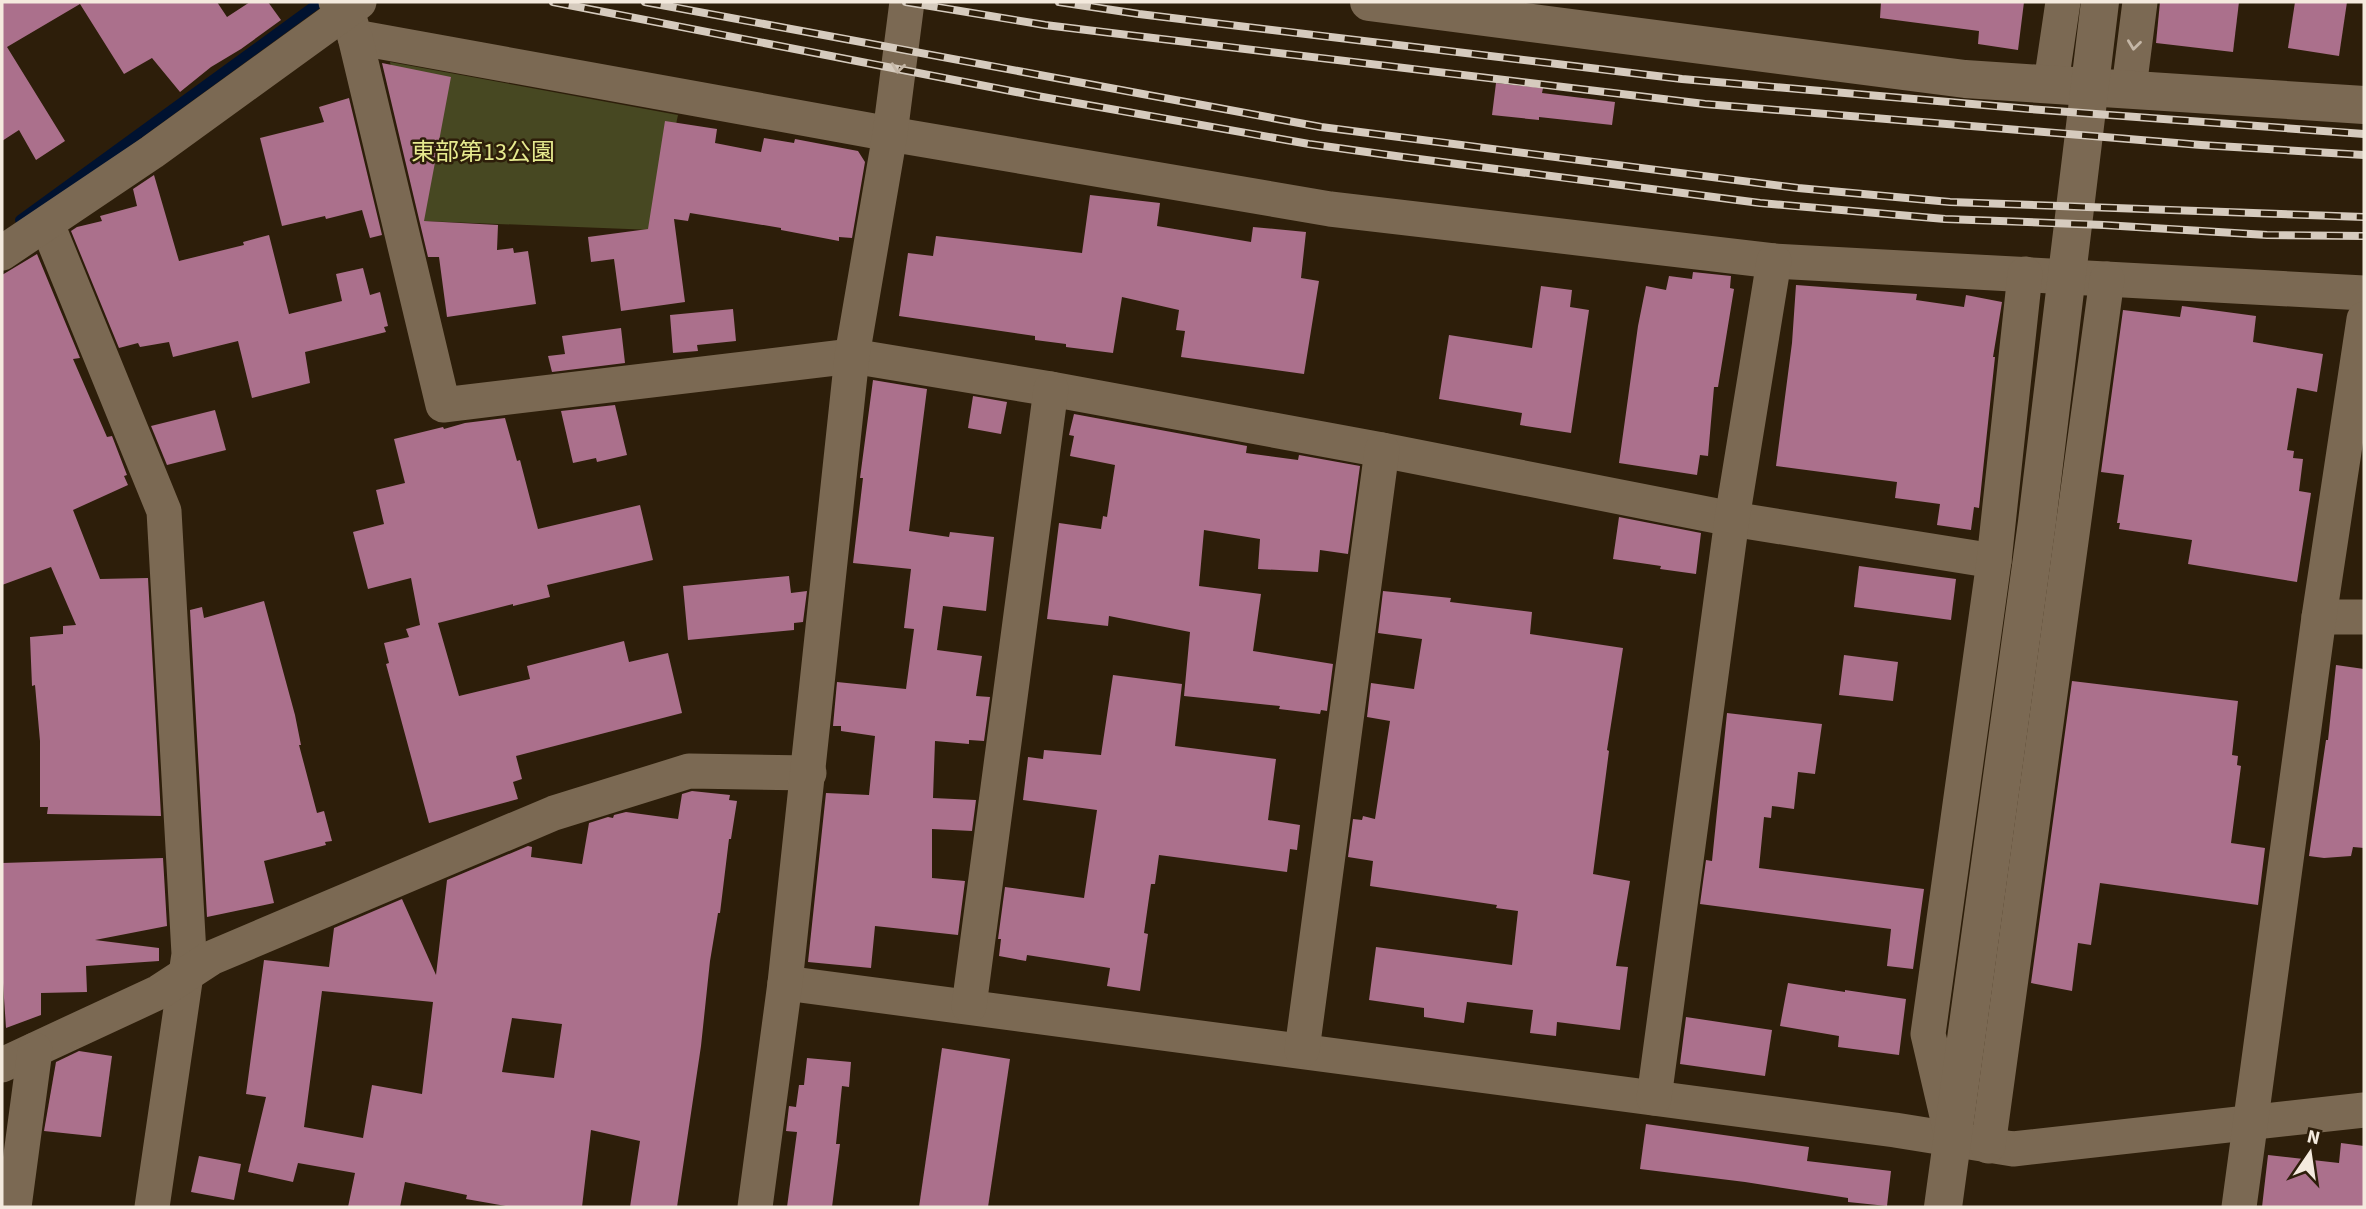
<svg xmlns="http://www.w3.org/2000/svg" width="2366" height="1209" font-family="'Source Sans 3','Noto Sans JP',sans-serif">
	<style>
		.green { fill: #474822 }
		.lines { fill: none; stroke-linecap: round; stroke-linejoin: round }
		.stream { stroke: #001230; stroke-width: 10 }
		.building { fill: #ab708c; fill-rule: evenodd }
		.street { stroke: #7b6953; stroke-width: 35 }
		.secondary { stroke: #7b6953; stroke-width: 38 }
		.rail-casing { stroke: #d6cbbe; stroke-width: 8 }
		.rail { stroke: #2d1e0a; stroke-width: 5; stroke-dasharray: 16; stroke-linecap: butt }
		.oneway { stroke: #c4b6a6 }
		.labels { text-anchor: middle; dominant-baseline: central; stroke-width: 5; stroke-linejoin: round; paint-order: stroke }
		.park-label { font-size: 24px; fill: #e6ea8e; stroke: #2d1e0a }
	</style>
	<rect width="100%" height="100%" fill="#2d1e0a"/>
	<polygon class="green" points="390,62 678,115 653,230 423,221"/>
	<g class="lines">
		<polyline class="stream" points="20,220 317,4"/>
	</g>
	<g class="building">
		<polygon points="2,2 217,2 227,17 250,2 268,2 281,20 241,49 211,67 180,92 152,58 124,74 80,4 7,47 65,141 36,160 19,130 2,141"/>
		<polygon points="1881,2 2024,2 2018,50 1978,44 1979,31 1880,18"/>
		<polygon points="2160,2 2239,2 2233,52 2156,43"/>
		<polygon points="2295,2 2347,2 2339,56 2288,48"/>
		<polygon points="382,63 451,77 424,221 498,225 497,250 513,248 514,253 528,251 536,304 447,317 439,257 428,257"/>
		<polygon points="1496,83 1543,88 1542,93 1615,102 1612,125 1539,117 1539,120 1492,115"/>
		<polygon points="349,98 382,235 370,238 362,210 326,219 325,216 282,226 260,138 324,122 319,107"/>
		<polygon points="665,121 717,129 715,143 761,152 764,138 794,143 795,139 858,151 865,162 852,238 839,237 839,241 781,230 781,228 690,213 688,221 674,219 685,302 621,311 614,259 591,262 588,237 648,229"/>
		<polygon points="154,175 179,261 244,245 243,242 269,235 289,314 342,301 336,274 363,268 370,295 380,292 388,326 384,327 386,332 305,352 310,383 252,398 238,341 173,357 169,342 140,347 138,343 119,348 71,231 77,227 102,221 100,216 137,206 133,189"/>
		<polygon points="1090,195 1160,203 1157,226 1251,242 1253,227 1306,232 1301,278 1319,281 1304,374 1181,357 1185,331 1176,330 1179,310 1122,297 1113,353 1066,347 1066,344 1035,340 1035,336 899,316 908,253 933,256 936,236 1082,253"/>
		<polygon points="37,254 80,358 73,359 107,437 112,436 127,475 124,476 128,485 73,510 100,579 148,578 161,816 47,814 48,807 40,807 40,741 35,685 32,686 30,637 63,634 63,626 76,625 51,567 2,585 2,275"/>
		<polygon points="1693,272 1731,276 1730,288 1734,289 1718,387 1714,387 1708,456 1700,455 1697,475 1619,463 1638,326 1646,286 1666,290 1669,276 1692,279"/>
		<polygon points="1796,285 1917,294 1916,300 1964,307 1966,295 2002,302 1993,357 1995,357 1979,508 1974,507 1971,530 1937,525 1940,504 1895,498 1897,482 1776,466 1792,343"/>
		<polygon points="1541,286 1572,290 1570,307 1589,310 1571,433 1520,425 1522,413 1439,399 1449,335 1532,348"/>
		<polygon points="2182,306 2256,316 2253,342 2323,354 2317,392 2297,388 2287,450 2294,451 2293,458 2303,459 2299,491 2311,493 2297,582 2188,564 2192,540 2119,529 2120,523 2117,523 2124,475 2101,472 2123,310 2180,317"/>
		<polygon points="733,309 736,341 697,345 698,351 673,353 670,315"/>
		<polygon points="621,328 625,363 552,372 548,356 565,354 562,336"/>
		<polygon points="873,380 927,389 909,531 949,537 950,532 994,537 986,611 943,606 937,650 982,656 976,696 990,697 984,741 969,740 969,744 935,741 933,798 976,800 972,831 932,829 932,878 965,881 958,935 875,926 871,968 808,962 826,793 869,795 875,736 841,731 841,726 833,726 837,682 906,689 914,629 904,628 911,569 853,563 863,478 860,478"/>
		<polygon points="973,396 1007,402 1001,434 968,428"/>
		<polygon points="615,405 627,455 597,462 596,458 573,463 561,411"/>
		<polygon points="215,410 226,450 167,465 151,426"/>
		<polygon points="1074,414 1247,446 1246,453 1298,460 1299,455 1360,466 1348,554 1320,550 1318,572 1258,569 1260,539 1204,530 1199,586 1261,594 1253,651 1333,664 1327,711 1321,710 1320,714 1279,709 1280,706 1184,696 1190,632 1109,616 1108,626 1047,619 1059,523 1101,529 1103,516 1107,517 1115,465 1070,456 1074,436 1069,435"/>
		<polygon points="505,418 517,461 520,460 538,529 640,505 653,560 547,585 550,597 513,606 513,604 438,623 459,696 530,679 527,666 624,641 629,662 668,653 682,713 516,756 522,779 513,782 518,799 429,823 386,664 389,663 384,643 409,637 406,629 420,625 411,578 368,589 353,532 384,524 376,490 405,483 394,439 443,427 444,429 465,423"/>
		<polygon points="1619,517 1701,533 1696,574 1660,569 1661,566 1613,559"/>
		<polygon points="1859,566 1956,579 1951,620 1854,607"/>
		<polygon points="789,576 791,593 807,591 803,622 794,623 794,630 688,640 683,586"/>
		<polygon points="1383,591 1451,598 1450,602 1532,612 1530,634 1623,648 1607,750 1609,751 1593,874 1630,881 1616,966 1628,967 1620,1030 1557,1022 1556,1036 1530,1033 1533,1010 1467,1002 1464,1023 1424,1017 1424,1008 1369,1000 1376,947 1512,965 1518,911 1496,908 1497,905 1370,886 1373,861 1348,857 1353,819 1362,820 1363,816 1375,819 1390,721 1367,717 1371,683 1414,689 1422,639 1378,633"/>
		<polygon points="264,601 295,715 301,745 299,745 317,813 324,811 332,841 325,842 326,845 264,861 274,903 207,917 190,610 202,607 204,618"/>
		<polygon points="1844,655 1898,662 1893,701 1839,695"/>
		<polygon points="2336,665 2364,669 2364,848 2353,847 2351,856 2324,858 2309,856 2326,740 2328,740"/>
		<polygon points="1113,675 1182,684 1175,746 1276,759 1268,820 1300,825 1297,850 1290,849 1287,872 1159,855 1155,884 1151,884 1144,933 1148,934 1140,991 1107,986 1110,968 1027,955 1026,961 999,956 1001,939 998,939 1005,887 1084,898 1097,810 1023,800 1028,757 1043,759 1044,750 1101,755"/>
		<polygon points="2072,681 2238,701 2232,755 2238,756 2237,765 2241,766 2231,843 2265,848 2258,905 2100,883 2091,945 2078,943 2072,991 2031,983"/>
		<polygon points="1727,713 1822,724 1815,774 1798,772 1794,809 1772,806 1771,818 1764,817 1759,868 1924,889 1913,969 1887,966 1891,929 1700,904 1706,860 1712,861"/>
		<path d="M692,791L730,795L729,800L737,801L731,839H729L720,913H718L710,961L701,1046L677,1207H630L640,1141L591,1130L582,1207H511L466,1199L467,1195L405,1182L400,1207H348L355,1173L298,1163L293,1182L248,1172L266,1097L246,1094L264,960L329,967L334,928L402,899L436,975L447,880L528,846L532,847L531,857L582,864L589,823L608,817L613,818L614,815L626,812L678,819L682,794ZM322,991L433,1002L422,1094L372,1085L363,1138L304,1127ZM512,1018L562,1024L554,1078L502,1072Z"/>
		<polygon points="163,858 167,926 95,940 159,948 159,961 86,966 87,992 41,993 41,1015 6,1028 2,968 2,863"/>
		<polygon points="1788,983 1845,992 1845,990 1906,999 1899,1055 1838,1047 1839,1036 1780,1026"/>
		<polygon points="1686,1017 1772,1030 1765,1076 1680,1064"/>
		<polygon points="942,1048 1010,1059 988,1207 919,1207"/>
		<polygon points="79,1051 112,1056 101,1137 44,1131 56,1062"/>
		<polygon points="807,1058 851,1062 849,1087 842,1086 836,1144 840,1144 832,1207 787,1207 797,1132 786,1131 789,1106 796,1107 799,1085 804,1085"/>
		<polygon points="1646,1124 1809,1147 1807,1161 1891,1171 1887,1206 1848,1202 1848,1198 1745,1182 1640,1169"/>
		<polygon points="2341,1143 2364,1146 2364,1207 2262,1207 2268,1155 2339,1163"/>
		<polygon points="199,1156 241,1164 234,1200 191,1192"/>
	</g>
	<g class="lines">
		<g class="street">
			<polyline points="336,2 347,11 355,37 890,134 1330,209 1774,261 2364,293"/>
			<polyline points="355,37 443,405 852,356 1051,389 1382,450 1732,519 1994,561"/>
			<polyline points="2051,83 2063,2"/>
			<polyline points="2129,88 2140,2"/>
			<polyline points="47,224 164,511 189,954 152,1207"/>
			<polyline points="2,253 152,152 359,2"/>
			<polyline points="2319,617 2364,617"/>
			<polyline points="785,983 1895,1130 2013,1149 2364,1110"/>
			<polyline points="969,1006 1051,389"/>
			<polyline points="1302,1050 1382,450"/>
			<polyline points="2,1065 159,992 211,958 554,813 689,771 809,773"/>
			<polyline points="1654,1098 1732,519 1774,261"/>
			<polyline points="1951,1133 1928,1034 1994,561 2025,274"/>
			<polyline points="1988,1146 2107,279"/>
			<polyline points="14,1207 35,1050"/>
			<polyline points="755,1207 785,983 852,356 890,134 907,2"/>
			<polyline points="2239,1207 2319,617 2364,319"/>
		</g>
		<g class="secondary">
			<polyline points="1369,2 1965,79 2364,105"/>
			<polyline points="1943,1207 2037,522 2100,2"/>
		</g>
		<defs>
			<g id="rail">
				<polyline points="553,2 1037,96 1309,144 1403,157 1760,203 1945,219 2104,225 2267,235 2364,236"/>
				<polyline points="645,2 1321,127 1798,188 1950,202 2364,217"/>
				<polyline points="906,2 1045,25 1705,104 2201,145 2364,155"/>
				<polyline points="1059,2 1139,14 1682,79 2030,109 2364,134"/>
			</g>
		</defs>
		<use href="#rail" class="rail-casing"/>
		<use href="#rail" class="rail"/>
	</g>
	<defs><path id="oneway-chevron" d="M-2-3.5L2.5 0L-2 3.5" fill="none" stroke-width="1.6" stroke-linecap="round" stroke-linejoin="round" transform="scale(1.75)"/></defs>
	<g class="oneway">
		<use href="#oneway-chevron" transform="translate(2134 45) rotate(97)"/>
		<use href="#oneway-chevron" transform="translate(898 68) rotate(97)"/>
	</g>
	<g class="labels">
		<g class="park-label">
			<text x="483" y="152">東部第13公園</text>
		</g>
	</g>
	<rect width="2366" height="1209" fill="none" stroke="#f4eade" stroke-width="7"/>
	<g transform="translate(2310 1153) rotate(13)" stroke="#2d1e0a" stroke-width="5" paint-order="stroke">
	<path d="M0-5L12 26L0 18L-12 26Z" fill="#f4eade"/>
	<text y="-10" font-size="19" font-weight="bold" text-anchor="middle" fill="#f4eade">N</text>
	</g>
</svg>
